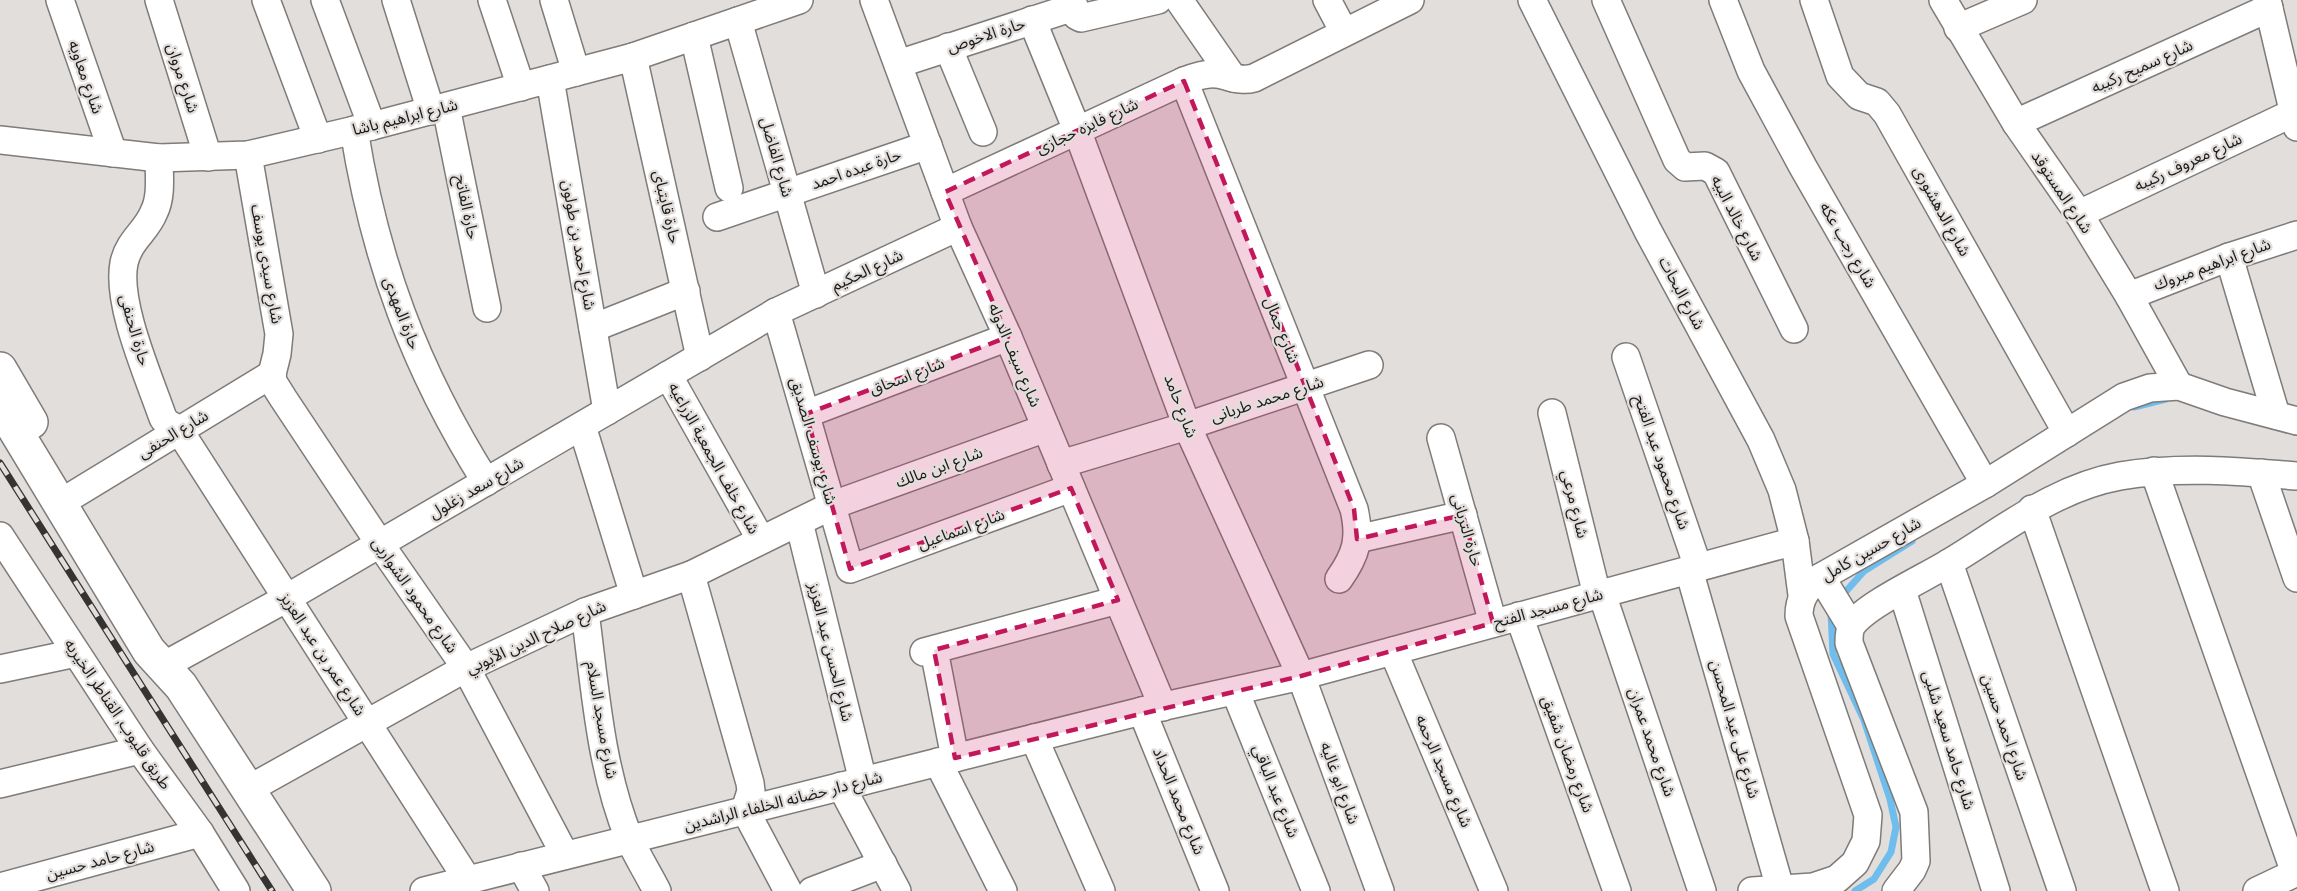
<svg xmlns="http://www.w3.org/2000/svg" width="2297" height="891" font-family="Montserrat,'Noto Sans Arabic',sans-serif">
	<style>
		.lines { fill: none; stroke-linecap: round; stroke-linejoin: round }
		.stream { stroke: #6ebded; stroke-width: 7 }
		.minor-casing { stroke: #7e7b79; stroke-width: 30 }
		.secondary-casing { stroke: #7e7b79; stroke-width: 36 }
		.minor { stroke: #fff; stroke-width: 27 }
		.secondary { stroke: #fff; stroke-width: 33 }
		.rail-casing { stroke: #363433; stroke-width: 7 }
		.rail { stroke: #e2dedc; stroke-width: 4.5; stroke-dasharray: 14; stroke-linecap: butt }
		.marked { fill: #c2185b; fill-opacity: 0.2; stroke: #c2185b; stroke-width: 4.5; stroke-dasharray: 12 8; stroke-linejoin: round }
		.labels { text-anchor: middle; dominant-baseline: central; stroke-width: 4.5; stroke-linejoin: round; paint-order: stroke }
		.street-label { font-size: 16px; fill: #1d1c1b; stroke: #e2dedc }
	</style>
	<rect width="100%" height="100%" fill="#e2dedc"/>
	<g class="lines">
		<g class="stream">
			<polyline points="2134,407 2166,399"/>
			<polyline points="1841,597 1864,571 1912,541"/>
			<polyline points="1831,613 1833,654 1864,720 1890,799 1896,827 1891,852 1874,879 1855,891"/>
		</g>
		<defs>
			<g id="minor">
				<polyline points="60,0 113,153"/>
				<polyline points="159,0 208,157"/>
				<polyline points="266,0 318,139"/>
				<polyline points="325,0 372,126"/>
				<polyline points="396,0 431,111"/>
				<polyline points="492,0 521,87"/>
				<polyline points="554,0 576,72"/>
				<polyline points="874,0 958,227 1008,337 1163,707"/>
				<polyline points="1072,0 1077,16 1081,18 1158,0"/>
				<polyline points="1179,0 1233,78"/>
				<polyline points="1327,0 1344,32"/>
				<polyline points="1532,0 1648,231 1761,440 1782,490 1795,541 1802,595"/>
				<polyline points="1606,0 1677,160 1685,167 1705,166 1716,172 1794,329"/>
				<polyline points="1723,0 1751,71 1803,167 1985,484"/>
				<polyline points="1814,0 1840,76 1859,96 1877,102 1887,114 2067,433"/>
				<polyline points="1943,0 2016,123 2079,214 2129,296 2179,386"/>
				<polyline points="2267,0 2297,127"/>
				<polyline points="1032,20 1077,130 1187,426 1301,676 1380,891"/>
				<polyline points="738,21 816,294"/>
				<polyline points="1958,28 2023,0"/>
				<polyline points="694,36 729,188"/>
				<polyline points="948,47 983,132"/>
				<polyline points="633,57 700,357"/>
				<polyline points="898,64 1074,7"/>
				<polyline points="550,79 607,411"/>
				<path d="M1184,81L1354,509C1361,539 1356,555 1339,579"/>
				<polyline points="446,107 487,308"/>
				<polyline points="2016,123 2269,8"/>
				<path d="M354,130C375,261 415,369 486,482"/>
				<polyline points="0,140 159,158 248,155 372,126 633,57 799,0"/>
				<polyline points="248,155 279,334 277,354 272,374"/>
				<path d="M159,158C159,175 162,196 154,212C146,232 129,240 124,263C116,304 149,377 163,418L167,423L179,430L467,879"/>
				<path d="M945,192L1184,81C1194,77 1205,73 1216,74C1230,76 1240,82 1254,78L1410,0"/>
				<polyline points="2079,214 2297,111"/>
				<polyline points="717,217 928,145"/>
				<polyline points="2229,257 2276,415"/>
				<polyline points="2129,296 2229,257 2297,235"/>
				<polyline points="776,312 850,569 1071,488"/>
				<polyline points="593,328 686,291"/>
				<polyline points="1626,357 1698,567"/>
				<polyline points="272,374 273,382 283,398 380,544 466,668 565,855"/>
				<polyline points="668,375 761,540"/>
				<polyline points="1552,413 1597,595"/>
				<polyline points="806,414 1008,337"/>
				<polyline points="582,426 634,595"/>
				<polyline points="1441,438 1493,623"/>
				<polyline points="1061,464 1187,426 1369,365"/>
				<polyline points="2154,471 2295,873"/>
				<polyline points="2261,473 2297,578"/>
				<polyline points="75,494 272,374"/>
				<polyline points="2032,509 2165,891"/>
				<polyline points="799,522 863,781"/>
				<polyline points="0,536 140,750 200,833 236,891"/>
				<polyline points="1357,539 1463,515"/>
				<polyline points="1949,563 2062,891"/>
				<polyline points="1689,570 1780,888"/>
				<polyline points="691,575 750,783 751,791 745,810 788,891"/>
				<polyline points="1821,577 1851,626"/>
				<polyline points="1902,590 1996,891"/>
				<polyline points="1602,594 1702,891"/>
				<path d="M585,612C595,687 600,767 629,838C637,856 648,873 657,891"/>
				<polyline points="1519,616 1617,891"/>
				<polyline points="934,650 955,758"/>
				<polyline points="1393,651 1494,891"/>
				<polyline points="924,652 1118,600"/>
				<polyline points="174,660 287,598 776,312 958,227"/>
				<polyline points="0,669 76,653"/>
				<polyline points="1235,691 1316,891"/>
				<polyline points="1142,711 1215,891"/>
				<polyline points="1034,738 1101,891"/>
				<polyline points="938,762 1003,891"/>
				<polyline points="0,784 140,750"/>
				<polyline points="841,786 897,891"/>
				<polyline points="249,789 466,668 585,612 691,575 833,505 1046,428"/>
				<polyline points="521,866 535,891"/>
				<polyline points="0,887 200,833"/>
				<polyline points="424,891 1142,711 1301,676 1795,541"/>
				<polyline points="812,891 883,864"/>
				<path d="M1752,891L1813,887L1837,879L1855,863L1866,841L1868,815L1799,616C1799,597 1807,588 1821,577L1985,484L2124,397L2150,388L2179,386L2225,402L2297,421"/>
				<path d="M1896,891L1912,870L1916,861L1914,812L1849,643C1849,637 1849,630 1852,625C1866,605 1924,578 1947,564C2004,530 2054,488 2120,476C2179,466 2238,471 2297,476"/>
				<polyline points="2257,891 2297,872"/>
			</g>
			<g id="secondary">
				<polyline points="0,369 31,422"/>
				<polyline points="0,405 149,651 181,686 314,891"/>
			</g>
		</defs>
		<use href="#minor" class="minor-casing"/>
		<use href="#secondary" class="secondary-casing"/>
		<use href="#minor" class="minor"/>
		<use href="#secondary" class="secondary"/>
		<defs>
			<polyline id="rail" points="0,463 272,891"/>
		</defs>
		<use href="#rail" class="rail-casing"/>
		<use href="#rail" class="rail"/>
	</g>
	<path class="marked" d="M1184,81L1354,509L1357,539L1463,515L1493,623L1301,676L955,758L934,650L1118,600L1071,488L850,569L806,414L1008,337L945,192Z"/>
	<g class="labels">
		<g class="street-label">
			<text transform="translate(986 35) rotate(-18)">حارة الاخوص</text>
			<text transform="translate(2142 66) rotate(-24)">شارع سميح ركيبه</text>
			<text transform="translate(86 77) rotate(71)">شارع معاويه</text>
			<text transform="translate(183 78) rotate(72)">شارع مروان</text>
			<text transform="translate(405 117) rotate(-14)">شارع ابراهيم باشا</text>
			<text transform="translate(1087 126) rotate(-25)">شارع فايزه حجازى</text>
			<text transform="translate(777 157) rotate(74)">شارع الفاضل</text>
			<text transform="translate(2188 162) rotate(-25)">شارع معروف ركيبه</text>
			<text transform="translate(856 169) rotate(-19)">حارة عبده احمد</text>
			<text transform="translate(2062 192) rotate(56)">شارع المستوقد</text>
			<text transform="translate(467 207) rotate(78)">حارة الفاتح</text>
			<text transform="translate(667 207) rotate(77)">حارة قايتباى</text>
			<text transform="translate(1942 211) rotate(61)">شارع الدهشورى</text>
			<text transform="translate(1737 218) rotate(63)">شارع خالد البيه</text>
			<text transform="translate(579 245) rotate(80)">شارع احمد بن طولون</text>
			<text transform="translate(1848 245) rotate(60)">شارع رجب عكه</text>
			<text transform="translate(267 264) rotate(80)">شارع سيدى يوسف</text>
			<text transform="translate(2212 264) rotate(-20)">شارع ابراهيم مبروك</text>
			<text transform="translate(867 270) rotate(-25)">شارع الحكيم</text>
			<text transform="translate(1682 293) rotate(62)">شارع البحات</text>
			<text transform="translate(402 313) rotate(69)">حارة المهدى</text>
			<text transform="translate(135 330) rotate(74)">حارة الحنفى</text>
			<text transform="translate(1282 330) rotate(68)">شارع جمال</text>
			<text transform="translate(1015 355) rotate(67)">شارع سيف الدوله</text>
			<text transform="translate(907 376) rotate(-21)">شارع اسحاق</text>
			<text transform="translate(1267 399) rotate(-18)">شارع محمد طربانى</text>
			<text transform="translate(1181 406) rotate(69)">شارع حامد</text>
			<text transform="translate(173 434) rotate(-31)">شارع الحنفى</text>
			<text transform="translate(814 441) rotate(74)">شارع يوسف الصديق</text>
			<text transform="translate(714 458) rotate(61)">شارع خلف الجمعية الزراعيه</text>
			<text transform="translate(1662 462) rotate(71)">شارع محمود عبد الفتح</text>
			<text transform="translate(939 467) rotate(-20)">شارع ابن مالك</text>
			<text transform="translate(476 488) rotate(-30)">شارع سعد زغلول</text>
			<text transform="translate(1575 504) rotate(76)">شارع مرعي</text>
			<text transform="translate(961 529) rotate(-20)">شارع اسماعيل</text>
			<text transform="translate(1467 530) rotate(74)">حارة التربانى</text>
			<text transform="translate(1871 549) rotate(-30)">شارع حسين كامل</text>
			<text transform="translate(415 595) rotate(55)">شارع محمود الشواربى</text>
			<text transform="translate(1548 608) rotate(-15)">شارع مسجد الفتح</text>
			<text transform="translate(536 637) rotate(-25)">شارع صلاح الدين الأيوبي</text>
			<text transform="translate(831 652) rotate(76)">شارع الحسن عبد العزيز</text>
			<text transform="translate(323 654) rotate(57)">شارع عمر بن عبد العزيز</text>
			<text transform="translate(118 714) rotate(56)">طريق قليوب, القناطر الخيريه</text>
			<text transform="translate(602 720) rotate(80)">شارع مسجد السلام</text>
			<text transform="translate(2005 727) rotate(71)">شارع احمد حسين</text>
			<text transform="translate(1735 729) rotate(74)">شارع على عبد المحسن</text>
			<text transform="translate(1949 740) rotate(73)">شارع حامد سعيد شلبى</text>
			<text transform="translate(1652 742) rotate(71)">شارع محمد عمران</text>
			<text transform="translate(1568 754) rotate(70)">شارع رمضان شفيق</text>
			<text transform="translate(1444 771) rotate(67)">شارع مسجد الرحمه</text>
			<text transform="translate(1340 783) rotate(70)">شارع ابو غاليه</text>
			<text transform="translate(1276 791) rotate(68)">شارع عبد الباقي</text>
			<text transform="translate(783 801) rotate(-14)">شارع دار حضانه الخلفاء الراشدين</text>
			<text transform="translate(1179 801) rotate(68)">شارع محمد الحداد</text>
			<text transform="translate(100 860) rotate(-15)">شارع حامد حسين</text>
		</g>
	</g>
</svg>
